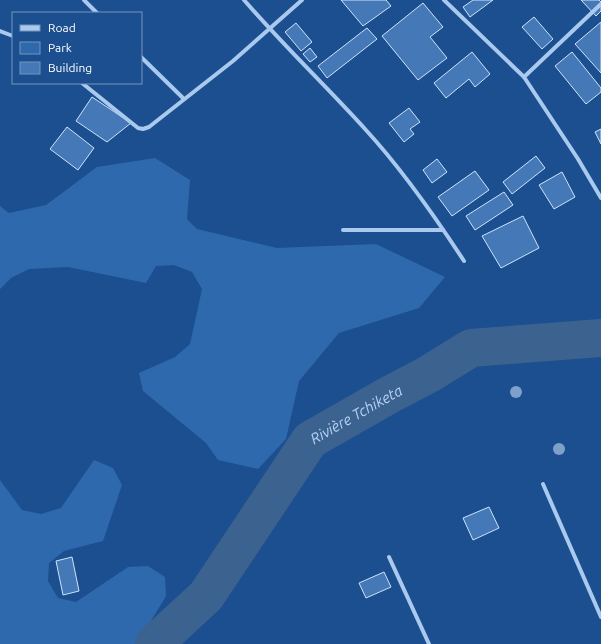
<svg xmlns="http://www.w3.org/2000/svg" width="601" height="644" font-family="Ubuntu,sans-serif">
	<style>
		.green { fill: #2e69ad }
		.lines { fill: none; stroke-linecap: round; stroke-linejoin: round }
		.river { stroke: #3c6290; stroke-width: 38 }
		.building { fill: #4478b7; stroke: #cfe3fa }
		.street { stroke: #a9c9ee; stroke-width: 4 }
		.tree { fill: #7ea0ca }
		.labels { text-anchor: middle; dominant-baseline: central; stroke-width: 3; stroke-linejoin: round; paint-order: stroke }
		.water-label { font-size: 15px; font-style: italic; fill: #b5d3f5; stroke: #1b4f8f }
	</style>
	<rect width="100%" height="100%" fill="#1b4f8f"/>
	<g class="green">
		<polygon points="155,158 190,180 187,219 197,229 277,248 376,244 445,277 419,308 339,333 299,381 286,439 258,469 218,460 206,443 143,391 139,373 175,357 190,344 202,289 192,272 174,265 156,266 146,283 68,267 29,269 11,278 0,289 0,206 9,213 46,205 97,167"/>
		<polygon points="94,460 113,468 122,485 103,541 64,551 49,563 48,581 58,598 76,602 128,567 148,566 165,577 166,596 137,644 0,644 0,480 22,510 41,514 61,508"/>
	</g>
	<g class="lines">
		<path class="river" id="s1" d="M154,644L206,596L310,440L389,395L429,374L471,348L601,338"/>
	</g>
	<g class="building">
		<polygon points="341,0 386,0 391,6 363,26"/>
		<polygon points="473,0 493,0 470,17 463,7"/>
		<polygon points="581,0 599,0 601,2 601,11 596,16"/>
		<polygon points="423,3 443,27 430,37 447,58 418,80 382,36"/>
		<polygon points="534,17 553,39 542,49 522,27"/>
		<polygon points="601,22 601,73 575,44"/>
		<polygon points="296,23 312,42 301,51 285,32"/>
		<polygon points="367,28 377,39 327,78 318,66"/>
		<polygon points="310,48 317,57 310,62 303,54"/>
		<polygon points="472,52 490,74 475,87 469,79 446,98 434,83"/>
		<polygon points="572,52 601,88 601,92 586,104 555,66"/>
		<polygon points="92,97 131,123 107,142 76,121"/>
		<polygon points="409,108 420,122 410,129 414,134 404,142 389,123"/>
		<polygon points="67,127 94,148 78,170 50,149"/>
		<polygon points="601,129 601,144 595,132"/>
		<polygon points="536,156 545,168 512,194 503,182"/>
		<polygon points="437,159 447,172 432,183 423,170"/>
		<polygon points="475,171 489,190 452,216 438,197"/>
		<polygon points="562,172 575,197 554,209 539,185"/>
		<polygon points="504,192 513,205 475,230 466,216"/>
		<polygon points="523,216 539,248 501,268 482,236"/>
		<polygon points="489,507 499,528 473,540 463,518"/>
		<polygon points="72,557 79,591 63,595 56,561"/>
		<polygon points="384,572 391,587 366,598 359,583"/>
	</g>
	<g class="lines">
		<g class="street">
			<polyline points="84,0 97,13"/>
			<path d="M244,0C283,45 325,85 365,129C402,169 434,215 464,261"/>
			<polyline points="444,0 524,77 578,159 601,198"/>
			<polyline points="0,31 13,36"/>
			<polyline points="141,57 184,99"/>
			<polyline points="524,77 601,4"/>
			<polyline points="82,83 138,128 143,129 149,127 233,61 302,0"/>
			<polyline points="343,230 443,230"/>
			<polyline points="543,484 601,617"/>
			<polyline points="389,557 429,644"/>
		</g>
	</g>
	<g class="tree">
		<circle cx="516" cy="392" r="6"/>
		<circle cx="559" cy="449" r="6"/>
	</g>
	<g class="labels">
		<g class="water-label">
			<text stroke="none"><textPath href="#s1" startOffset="311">Rivière Tchiketa</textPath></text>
		</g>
	</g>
	<rect x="12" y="12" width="130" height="72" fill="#1b4f8f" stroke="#7695bc"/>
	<rect x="20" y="25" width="20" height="6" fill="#a9c9ee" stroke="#7695bc"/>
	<text x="48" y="32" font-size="12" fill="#ffffff">Road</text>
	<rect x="20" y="42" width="20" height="12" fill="#2e69ad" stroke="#7695bc"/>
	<text x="48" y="52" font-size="12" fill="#ffffff">Park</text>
	<rect x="20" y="62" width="20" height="12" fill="#4478b7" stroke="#7695bc"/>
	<text x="48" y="72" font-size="12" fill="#ffffff">Building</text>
</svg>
